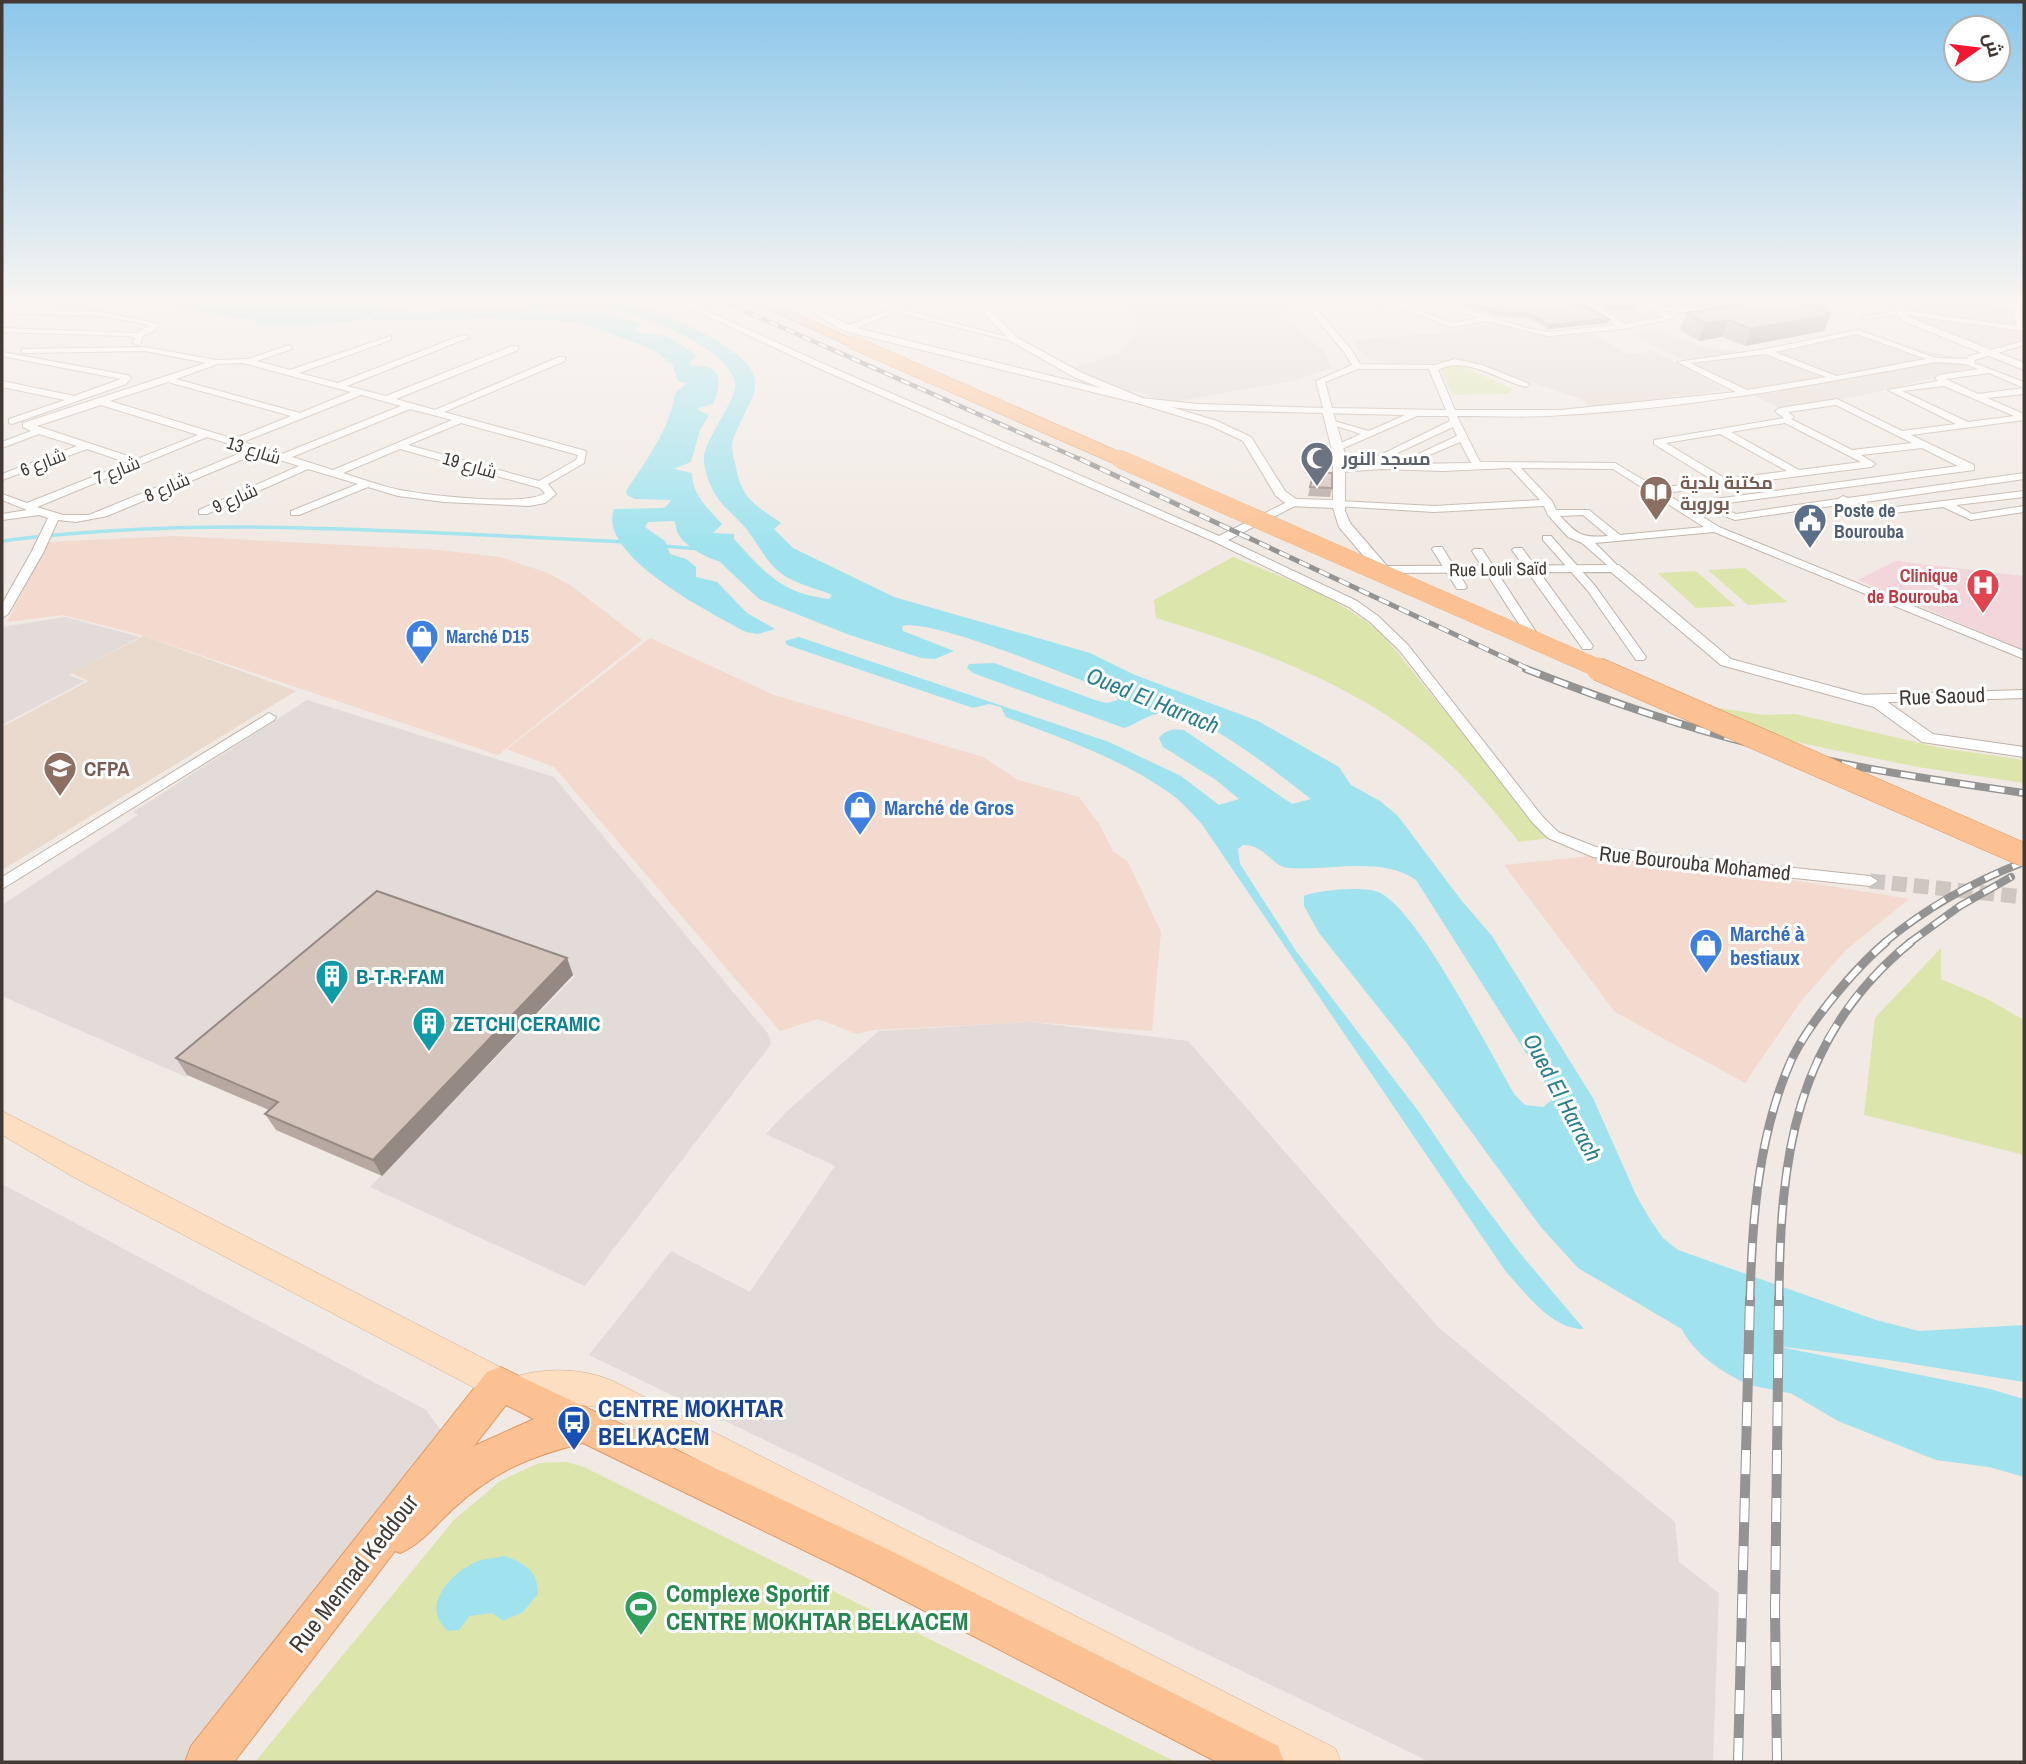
<svg xmlns="http://www.w3.org/2000/svg" width="2026" height="1764" font-family="'Archivo Narrow',Cairo,sans-serif">
	<style>
		.residential { fill: #e5d9d1 }
		.commercial { fill: #f3d9ce }
		.industrial { fill: #e3dbd8 }
		.education { fill: #eadacd }
		.medical { fill: #f2d6da }
		.green { fill: #dbe5ac }
		.parking { fill: #dfdbd9 }
		.water { fill: #a0e3ee }
		.lines { fill: none; stroke-linecap: round; stroke-linejoin: round }
		.stream { stroke: #a0e3ee; stroke-width: 3.5 }
		.river { fill: #a0e3ee; fill-rule: evenodd }
		.minor-tunnel { stroke: #cec6c0; stroke-width: 15; stroke-dasharray: 15 7; stroke-linecap: butt }
		.pedestrian-casing { stroke: #bfb2a9; stroke-width: 2 }
		.minor-casing { stroke: #bfb2a9; stroke-width: 2 }
		.tertiary-casing { stroke: #bfb2a9; stroke-width: 2 }
		.secondary-casing { stroke: #d4b296; stroke-width: 1 }
		.primary-casing { stroke: #e09862; stroke-width: 2 }
		.pedestrian { fill: #fff; fill-rule: evenodd }
		.minor { fill: #fff; fill-rule: evenodd }
		.tertiary { fill: #fff; fill-rule: evenodd }
		.secondary { fill: #fddec1; fill-rule: evenodd }
		.primary { fill: #fcc192; fill-rule: evenodd }
		.rail-far4-casing { stroke: #939393; stroke-width: 4.5 }
		.rail-far3-casing { stroke: #939393; stroke-width: 5 }
		.rail-far2-casing { stroke: #939393; stroke-width: 8 }
		.rail-far1-casing { stroke: #939393; stroke-width: 9 }
		.rail-casing { stroke: #939393; stroke-width: 10 }
		.rail-far4 { stroke: #fff; stroke-width: 2.5; stroke-dasharray: 9; stroke-linecap: butt }
		.rail-far3 { stroke: #fff; stroke-width: 3.5; stroke-dasharray: 11; stroke-linecap: butt }
		.rail-far2 { stroke: #fff; stroke-width: 5; stroke-dasharray: 15; stroke-linecap: butt }
		.rail-far1 { stroke: #fff; stroke-width: 6; stroke-dasharray: 19; stroke-linecap: butt }
		.rail { stroke: #fff; stroke-width: 8; stroke-dasharray: 24; stroke-linecap: butt }
		.primary-bridge-far2-casing { stroke: #e09862; stroke-width: 14; stroke-linecap: butt }
		.primary-bridge-far1-casing { stroke: #e09862; stroke-width: 18; stroke-linecap: butt }
		.primary-bridge-casing { stroke: #e09862; stroke-width: 24; stroke-linecap: butt }
		.primary-bridge-far2 { stroke: #fcc192; stroke-width: 13 }
		.primary-bridge-far1 { stroke: #fcc192; stroke-width: 18 }
		.primary-bridge { stroke: #fcc192; stroke-width: 23 }
		.wall { fill: #b7a9a2 }
		.shaded-wall { fill: #958984 }
		.building { fill: #d5c4bc; stroke: #958984; stroke-width: 2 }
		.labels { text-anchor: middle; dominant-baseline: central; stroke-width: 6; stroke-linejoin: round; paint-order: stroke }
		.far-street-label { font-size: 18px; fill: #433934; stroke: #fff }
		.far-worship-label { font-size: 18px; font-weight: bold; fill: #5b616d; stroke: #fff; text-anchor: start }
		.far-education-label { font-size: 18px; font-weight: bold; fill: #785e54; stroke: #fff; text-anchor: start }
		.far-service-label { font-size: 18px; font-weight: bold; fill: #4e5e75; stroke: #fff; text-anchor: start }
		.far-health-label { font-size: 18px; font-weight: bold; fill: #be3a42; stroke: #fff; text-anchor: end }
		.far-shop-label { font-size: 18px; font-weight: bold; fill: #366cbe; stroke: #fff; text-anchor: start }
		.street-label { font-size: 21px; fill: #433934; stroke: #fff }
		.education-label { font-size: 21px; font-weight: bold; fill: #785e54; stroke: #fff; text-anchor: start }
		.shop-label { font-size: 21px; font-weight: bold; fill: #366cbe; stroke: #fff; text-anchor: start }
		.culture-label { font-size: 21px; font-weight: bold; fill: #0d838f; stroke: #fff; text-anchor: start }
		.water-label { font-size: 23px; font-style: italic; fill: #2a7e8c; stroke: #fff }
		.near-transit-label { font-size: 24px; font-weight: bold; fill: #164399; stroke: #fff; text-anchor: start }
		.near-street-label { font-size: 24px; fill: #433934; stroke: #fff }
		.near-leisure-label { font-size: 24px; font-weight: bold; fill: #27864d; stroke: #fff; text-anchor: start }
	</style>
	<rect width="100%" height="100%" fill="#f1e9e3"/>
	<g class="residential">
		<polygon points="1647,300 1755,300 1762,303 1735,310 1676,310 1656,306"/>
		<polygon points="1902,300 2024,300 2024,346 1987,352 1906,319"/>
		<polygon points="1493,323 1533,334 1591,333 1628,354 1653,351 1726,390 1589,407 1582,399 1472,362 1447,361 1423,364 1371,361 1359,350 1353,340 1439,333"/>
		<polygon points="1860,329 1920,350 1961,358 1966,369 1873,393 1783,410 1631,334 1651,330 1672,334 1698,346 1744,353"/>
	</g>
	<g class="commercial">
		<polygon points="174,536 439,550 500,557 548,573 570,585 642,640 498,755 138,634 63,615 7,622 48,542"/>
		<polygon points="650,638 774,695 983,757 1018,780 1079,797 1099,824 1113,851 1128,862 1161,932 1152,1031 1031,1022 872,1030 857,1034 818,1019 780,1031 554,767 507,749"/>
		<polygon points="1590,856 1799,881 1909,899 1847,949 1801,1001 1745,1083 1615,1012 1504,865"/>
	</g>
	<g class="industrial">
		<polygon points="1131,300 1279,300 1288,321 1325,352 1331,368 1297,380 1173,402 1161,401 1140,392 1117,391 1071,368 1118,354 1137,330"/>
		<polygon points="65,617 140,637 68,675 85,681 2,725 2,627"/>
		<polygon points="307,700 554,777 769,1035 771,1044 585,1286 370,1187 575,976 388,907 186,1077 2,996 2,905 138,815 133,812"/>
		<polygon points="1031,1022 1188,1041 1438,1327 1675,1522 1679,1562 1719,1593 1713,1762 1430,1762 589,1355 671,1251 750,1292 835,1166 766,1134 787,1111 879,1031"/>
		<polygon points="2,1184 426,1410 449,1442 194,1762 2,1762"/>
	</g>
	<polygon class="education" points="144,636 296,691 2,870 2,727 88,681 71,673"/>
	<polygon class="medical" points="1896,561 2024,576 2024,650 1858,580"/>
	<g class="green">
		<polygon points="1447,365 1461,365 1512,389 1509,394 1453,395 1439,368"/>
		<path d="M1233,557C1286,579 1339,597 1383,635L1548,838L1519,842C1495,812 1470,782 1441,756C1359,685 1258,649 1156,618L1154,600Z"/>
		<polygon points="1745,568 1787,602 1748,605 1708,570"/>
		<polygon points="1696,571 1735,606 1696,608 1658,573"/>
		<polygon points="1680,702 1764,715 1795,714 1941,748 2024,760 2024,783 1918,767 1805,744 1729,725"/>
		<polygon points="1941,948 1941,979 1987,999 2024,1020 2024,1155 1864,1115 1875,1018"/>
		<polygon points="566,1462 584,1467 1176,1762 255,1762 454,1520 500,1481 539,1463"/>
	</g>
	<polygon class="parking" points="1568,300 1585,300 1611,312 1656,310 1667,318 1620,328 1588,308"/>
	<g class="water">
		<path d="M159,300H213L233,303L236,308L262,305L403,309L419,314L453,309L538,310L554,314L574,311H599L638,323L641,324L635,330L637,333C671,335 669,336 697,356L689,364C695,366 700,366 707,367C724,371 719,392 713,404L696,409L709,415L700,430L691,462L674,469L692,473C692,494 708,509 722,524L713,533L734,534V539C764,572 782,594 829,599L832,595C816,588 796,584 782,574C764,561 757,540 742,524C734,515 723,507 717,497C710,487 703,468 704,456C706,437 738,398 735,383C729,346 634,311 600,307L385,304L270,300H618C648,306 750,346 755,379C757,392 749,404 744,415C740,424 733,436 732,445C732,452 734,460 736,467C741,498 756,506 781,523L774,529L793,548L894,597L1090,653L1135,675L1258,721L1339,767L1351,785L1380,801L1398,816L1461,900L1492,936L1593,1098L1636,1195L1651,1221L1663,1238L1678,1250L1876,1320L1919,1331L2024,1325V1382L1888,1360L1762,1344L1731,1335V1345L1741,1358L1799,1388L1833,1392L1899,1394L2024,1418V1477L1989,1467L1936,1460L1838,1421L1578,1268L1540,1226L1405,1041L1319,933L1304,906V896C1319,890 1363,886 1378,892C1417,907 1490,1054 1515,1095L1525,1105L1543,1107L1551,1101L1549,1089L1416,880C1381,856 1330,871 1289,868C1272,867 1266,845 1243,845L1238,849L1240,864L1296,951L1419,1112L1465,1180L1519,1252L1584,1329C1551,1329 1528,1295 1506,1272L1201,823C1190,812 1179,798 1165,790C1117,757 1060,738 1006,717L1001,707L989,704L973,708L787,645L785,641L799,637L1109,742L1181,776L1219,805L1239,799L1216,780L1163,747L1159,738C1166,729 1174,729 1184,730L1292,804L1311,799C1281,776 1201,710 1164,713C1147,714 1139,723 1124,728L973,673L967,668L969,664L994,663L1095,700L1107,703L1118,700L1116,696L1104,689C1069,676 932,618 902,626L903,631L954,651L935,659L921,658L847,634L759,599L719,561C707,559 682,544 677,532C676,528 676,525 674,521L648,522L645,527L665,541L670,554L686,559L696,567V577L717,582L747,613L775,629L758,634L746,632C715,615 596,556 614,509L661,508L666,507L671,500L635,499L627,495L626,491C646,461 670,429 675,393L687,383L678,381L672,364L652,349L578,322L485,318L377,321L371,317L346,322L308,325H256L254,320C242,316 232,319 220,316C199,312 179,306 159,300Z"/>
		<path d="M505,1556C526,1564 538,1571 538,1594L523,1612L503,1621L492,1613L470,1616L459,1630L448,1631C419,1607 451,1572 478,1561C486,1558 497,1558 505,1556Z"/>
	</g>
	<g class="lines">
		<g class="stream">
			<path d="M2,541C209,514 419,533 627,542"/>
			<polyline points="662,546 701,549"/>
		</g>
		<path class="river" d="M1703,1306L1719,1312L1760,1343L1990,1389L2024,1399V1445L1990,1435L1750,1385C1724,1374 1692,1353 1681,1327L1687,1312Z"/>
		<polyline class="minor-tunnel" points="1870,881 2024,897"/>
		<defs>
			<polygon id="pedestrian" points="1652,304 1676,308 1718,308 1721,310 1718,312 1676,312 1650,307"/>
			<g id="minor">
				<polygon points="673,300 683,300 824,364 1219,536 1289,501 1297,501 1297,505 1228,540 1357,601 1378,616 1408,645 1542,816 1558,832 1596,847 1870,876 1878,881 1870,886 1593,857 1548,838 1532,822 1400,651 1370,622 1349,607 1215,542 818,368"/>
				<path d="M792,300H801L849,325L888,310L871,300H880L897,308L1019,340L1015,342L895,312L857,328L1141,398L1198,404L1323,408L1316,381L1352,365L1344,352L1301,300H1309L1350,348L1360,364L1435,365L1455,359L1482,365L1530,384L1526,387C1498,380 1466,355 1438,370L1455,410H1560L1736,392L1677,362L1766,349L1858,330L1936,358L1967,359L1969,356L2024,341V345L1975,360L1974,363L2024,382V388L1989,373L1946,379L1978,394L2024,388V394L1987,398L2024,414V420L1911,435L1974,465V470L1713,505L1736,514L1838,499L1843,496L1848,498L2024,473V479L1858,503L1871,510L2024,491V497L1956,505L1972,514L2024,506V512L1971,520L1943,507L1869,516L1845,504L1735,520L1695,504L1700,501L1958,466L1922,448L1861,455L1876,464L1871,467L1665,493L1719,527L2024,651V659L1714,532L1595,543L1620,568L1614,571L1582,543L1568,537L1548,515L1544,506L1434,512L1335,506V502L1339,501L1434,506L1540,500L1510,468L1442,471L1382,469L1340,472L1335,469L1340,466L1362,464L1450,421L1448,416H1417L1337,451L1332,448L1334,446L1361,434L1327,423V419L1369,431L1405,415L1198,410L1141,404L844,331ZM1857,334L1926,359L1836,376L1775,352ZM1765,354L1826,377L1747,390L1690,363ZM1937,362L1965,364L1978,369L1939,375L1935,378L1938,381L1888,390L1956,424L1902,431L1837,399L1780,408L1775,411L1784,418L1654,440V444L1714,481L1657,488L1615,463L1480,462L1457,416C1492,416 1528,418 1563,415C1689,408 1813,385 1937,362ZM1358,369H1429L1446,410L1332,408L1325,382ZM1944,386L2014,416L1968,422L1902,391ZM1836,405L1912,443L1852,450L1791,419L1794,417L1788,412ZM1785,423L1861,462L1799,470L1731,432ZM1453,427L1457,436L1397,464L1376,463ZM1720,434L1787,471L1726,479L1666,443ZM1460,442L1471,463L1408,464ZM1521,468L1613,469L1704,527L1620,535L1589,510H1556L1552,501ZM1583,515L1608,536C1581,538 1578,535 1560,516Z"/>
				<polygon points="1350,300 1362,303 1394,300 1451,323 1479,318 1426,300 1437,300 1526,328 1548,332 1616,325 1584,306 1573,306 1566,300 1591,300 1593,304 1625,324 1664,317 1640,300 1649,300 1675,318 1624,329 1548,336 1488,321 1450,327 1390,303 1360,307"/>
				<polygon points="1961,300 2019,305 2024,331 1900,314 1865,319 1861,317 1900,310 2017,326 2013,309"/>
				<polygon points="2,309 103,312 159,324 155,330 142,336 141,343 137,345 133,343 135,338 129,336 2,332 2,328 136,333 150,325 103,316 2,313"/>
				<path d="M463,335L470,337L347,386L386,396L512,346H518V350L396,399L435,410L559,357H565V361L444,412L586,451L584,463L548,484L556,494L545,503L529,506L444,502L398,496L368,487L299,515H291V511L358,484L308,469L207,514H199V510L299,466L258,453L107,516L76,522L58,520L43,553L8,614L2,618V604L31,553L48,518L39,515L2,520V514L27,510L2,500V494L27,503L128,463L87,449L2,480V474L77,446L39,434L2,448V442L31,431L23,427V423L206,363L145,351L25,353H22V349L145,347L216,360L248,359L289,345L292,349L257,361L290,370L391,336V340L299,373L338,383ZM243,363L351,392L300,413L176,379L218,364ZM168,382L291,416L234,439L110,401ZM361,395L401,406L282,454L243,442ZM101,405L198,435L137,459L37,426ZM410,409L452,420L333,470L292,457ZM461,423L578,455L576,460L539,481L408,445ZM207,437L227,443L228,446L248,450L89,515H63L37,507ZM400,449L540,488L545,493C526,507 426,495 400,490C381,486 362,479 343,473Z"/>
				<polygon points="2,352 127,375 131,378 126,384 12,424 9,423 9,419 65,400 2,387 2,381 74,396 121,379 2,356"/>
				<polygon points="1543,536 1551,536 1596,587 1646,657 1644,660 1636,660 1588,591 1543,540"/>
				<polygon points="1434,547 1442,547 1467,587 1465,589 1457,589 1432,549"/>
				<polygon points="1514,548 1522,548 1593,646 1591,649 1583,649 1512,550"/>
				<polygon points="1474,549 1482,549 1536,632 1534,635 1526,635 1472,551"/>
				<polygon points="2024,690 2024,698 1859,703 1852,699 1859,695"/>
				<polygon points="269,713 276,717 274,720 2,889 2,877"/>
			</g>
			<g id="tertiary">
				<polygon points="970,300 980,300 1018,338 1082,373 1145,399 1217,421 1251,437 1285,491 1296,499 1333,500 1333,454 1322,410 1332,408 1345,454 1345,511 1350,523 1387,566 1619,565 1731,659 1886,701 1933,734 2024,747 2024,757 1922,742 1874,707 1721,665 1611,572 1378,573 1339,527 1333,508 1289,506 1276,496 1243,441 1209,425 1137,403 1074,377 1012,342"/>
				<polygon points="1893,300 1902,300 1905,311 1909,317 2024,363 2024,370 1903,321 1895,312"/>
			</g>
			<path id="secondary" d="M2,1111L512,1373L514,1377C546,1367 582,1368 613,1381L1335,1748L1341,1762H1279L596,1407L559,1402L517,1408L505,1403L503,1399L488,1395L75,1178L2,1135Z"/>
			<g id="primary">
				<polygon points="749,300 765,300 858,342 852,346 848,345"/>
				<path d="M500,1367L887,1549L1278,1746L1284,1762H1217L859,1577L583,1443C529,1457 496,1470 454,1508C436,1524 422,1544 400,1553L395,1551L234,1762H185L191,1746L487,1372ZM506,1405L534,1419L474,1446Z"/>
			</g>
		</defs>
		<use href="#pedestrian" class="pedestrian-casing"/>
		<use href="#minor" class="minor-casing"/>
		<use href="#tertiary" class="tertiary-casing"/>
		<use href="#secondary" class="secondary-casing"/>
		<use href="#primary" class="primary-casing"/>
		<use href="#pedestrian" class="pedestrian"/>
		<use href="#minor" class="minor"/>
		<use href="#tertiary" class="tertiary"/>
		<use href="#secondary" class="secondary"/>
		<use href="#primary" class="primary"/>
		<defs>
			<polyline id="rail-far4" points="720,300 1084,461"/>
			<polyline id="rail-far3" points="1080,459 1531,670"/>
			<g id="rail-far2">
				<path d="M1526,669C1600,698 1675,725 1753,744C1842,766 1933,780 2024,793"/>
				<path d="M1884,943C1927,907 1972,882 2024,862"/>
				<polyline points="1909,943 1960,906 2011,877"/>
			</g>
			<g id="rail-far1">
				<path d="M1750,1300C1752,1220 1758,1137 1790,1063C1806,1026 1855,968 1886,942"/>
				<path d="M1779,1300C1780,1158 1794,1037 1911,942"/>
			</g>
			<g id="rail">
				<polyline points="1738,1762 1750,1298"/>
				<polyline points="1777,1762 1775,1611 1779,1298"/>
			</g>
		</defs>
		<use href="#rail-far4" class="rail-far4-casing"/>
		<use href="#rail-far3" class="rail-far3-casing"/>
		<use href="#rail-far2" class="rail-far2-casing"/>
		<use href="#rail-far1" class="rail-far1-casing"/>
		<use href="#rail" class="rail-casing"/>
		<use href="#rail-far4" class="rail-far4"/>
		<use href="#rail-far3" class="rail-far3"/>
		<use href="#rail-far2" class="rail-far2"/>
		<use href="#rail-far1" class="rail-far1"/>
		<use href="#rail" class="rail"/>
		<defs>
			<polyline id="primary-bridge-far2" points="852,342 1124,461"/>
			<polyline id="primary-bridge-far1" points="1120,459 1602,670"/>
			<polyline id="primary-bridge" points="1598,669 2024,855"/>
		</defs>
		<use href="#primary-bridge-far2" class="primary-bridge-far2-casing"/>
		<use href="#primary-bridge-far1" class="primary-bridge-far1-casing"/>
		<use href="#primary-bridge" class="primary-bridge-casing"/>
		<use href="#primary-bridge-far2" class="primary-bridge-far2"/>
		<use href="#primary-bridge-far1" class="primary-bridge-far1"/>
		<use href="#primary-bridge" class="primary-bridge"/>
	</g>
	<g class="wall">
		<polygon points="1457,300 1568,300 1572,304 1609,319 1608,323 1548,329 1529,318 1501,317 1463,306"/>
		<polygon points="1594,300 1626,300 1635,305 1633,310 1608,311"/>
		<polygon points="1766,300 1820,300 1828,309 1827,312 1831,314 1824,331 1745,346 1722,337 1699,341 1680,330 1686,313"/>
		<polygon points="1310,487 1332,488 1330,497 1308,496"/>
		<polygon points="567,958 573,975 382,1176 276,1130 265,1114 269,1110 187,1075 176,1058"/>
	</g>
	<g class="shaded-wall">
		<polygon points="1831,314 1824,331 1745,346 1751,329"/>
		<polygon points="1609,319 1608,323 1548,329 1549,325"/>
		<polygon points="1728,320 1722,337 1699,341 1705,323"/>
		<polygon points="567,958 573,975 382,1176 373,1160"/>
	</g>
	<g class="building">
		<polygon points="1462,300 1568,300 1572,304 1584,305 1609,319 1549,325 1530,314 1502,313 1464,302"/>
		<polygon points="1601,300 1626,300 1635,305 1610,307"/>
		<polygon points="1766,300 1792,300 1831,314 1751,329 1728,320 1705,323 1686,313"/>
		<polygon points="1805,300 1820,300 1828,309"/>
		<polygon points="1314,472 1332,473 1332,488 1310,487"/>
		<polygon points="377,891 567,958 373,1160 265,1114 278,1102 176,1058"/>
	</g>
	<linearGradient id="sky" x2="0" y2="1"><stop stop-color="#8bc7ea"/><stop offset="0.55" stop-color="#f9f5f2"/><stop offset="1" stop-color="#f9f5f2" stop-opacity="0"/></linearGradient>
	<rect width="2026" height="547" fill="url(#sky)"/>
	<defs>
		<symbol id="mosque-pin" viewBox="-11 -11 22 30"><path d="M0 17L-7.5 6A9.5 9.5 0 1 1 7.5 6Z" fill="#6b7280" stroke="#fff"/><path d="M3.5-4.9A6 6 0 1 0 3.5 4.9A5 5 0 1 1 3.5-4.9Z" fill="#fff"/></symbol>
		<symbol id="library-pin" viewBox="-11 -11 22 30"><path d="M0 17L-7.5 6A9.5 9.5 0 1 1 7.5 6Z" fill="#8d6e63" stroke="#fff"/><path d="M-6-4Q-3-5.5-.7-3.5V5Q-3 3-6 4ZM6-4Q3-5.5 .7-3.5V5Q3 3 6 4Z" fill="#fff"/></symbol>
		<symbol id="civic-pin" viewBox="-11 -11 22 30"><path d="M0 17L-7.5 6A9.5 9.5 0 1 1 7.5 6Z" fill="#5c6f8a" stroke="#fff"/><path d="M-.6-6.5H3V-4.5H.6V-3L4-1V1h2V6H-6V1h2V-1L-.6-3ZM-1.2 2.5V6h2.4V2.5Z" fill="#fff"/></symbol>
		<symbol id="hospital-pin" viewBox="-11 -11 22 30"><path d="M0 17L-7.5 6A9.5 9.5 0 1 1 7.5 6Z" fill="#e0444e" stroke="#fff"/><path d="M-5-5h3v3.5h4V-5h3V5h-3V1.5h-4V5h-3Z" fill="#fff"/></symbol>
		<symbol id="shop-pin" viewBox="-11 -11 22 30"><path d="M0 17L-7.5 6A9.5 9.5 0 1 1 7.5 6Z" fill="#3f7fe0" stroke="#fff"/><path d="M-5-2.5h2.3a2.7 3.5 0 0 1 5.4 0H5L5.5 6h-11ZM-1.5-2.5h3a1.5 2.3 0 0 0-3 0Z" fill="#fff"/></symbol>
		<symbol id="university-pin" viewBox="-11 -11 22 30"><path d="M0 17L-7.5 6A9.5 9.5 0 1 1 7.5 6Z" fill="#8d6e63" stroke="#fff"/><path d="M0-5L7-2L0 1L-7-2ZM-4 1L0 2.5L4 1V4Q0 6-4 4Z" fill="#fff"/></symbol>
		<symbol id="building-pin" viewBox="-11 -11 22 30"><path d="M0 17L-7.5 6A9.5 9.5 0 1 1 7.5 6Z" fill="#0f9aa8" stroke="#fff"/><path d="M-4-6H4V6H1V3H-1V6H-4ZM-2.5-4.3h1.7v1.8h-1.7ZM.8-4.3h1.7v1.8H.8ZM-2.5-1h1.7V.8h-1.7ZM.8-1h1.7V.8H.8Z" fill="#fff"/></symbol>
		<symbol id="bus-pin" viewBox="-11 -11 22 30"><path d="M0 17L-7.5 6A9.5 9.5 0 1 1 7.5 6Z" fill="#1a4fb4" stroke="#fff"/><path d="M-5-6H5V4H4V6H2V4H-2V6H-4V4H-5ZM-3.5-4V0h7V-4ZM-3.5 1.2v1.5H-2V1.2ZM2 1.2v1.5H3.5V1.2Z" fill="#fff"/></symbol>
		<symbol id="stadium-pin" viewBox="-11 -11 22 30"><path d="M0 17L-7.5 6A9.5 9.5 0 1 1 7.5 6Z" fill="#2e9e5b" stroke="#fff"/><path d="M0-5a6.5 5 0 1 0 0 10a6.5 5 0 1 0 0-10ZM-3.5-1.8h7v3.6h-7Z" fill="#fff"/></symbol>
	</defs>
	<g fill-rule="evenodd">
		<use href="#mosque-pin" x="1298" y="439" width="38" height="52"/>
		<use href="#library-pin" x="1637" y="473" width="38" height="52"/>
		<use href="#civic-pin" x="1791" y="501" width="38" height="52"/>
		<use href="#hospital-pin" x="1964" y="566" width="38" height="52"/>
		<use href="#shop-pin" x="403" y="617" width="38" height="52"/>
		<use href="#university-pin" x="41" y="749" width="38" height="52"/>
		<use href="#shop-pin" x="841" y="788" width="38" height="52"/>
		<use href="#shop-pin" x="1687" y="926" width="38" height="52"/>
		<use href="#building-pin" x="313" y="957" width="38" height="52"/>
		<use href="#building-pin" x="410" y="1004" width="38" height="52"/>
		<use href="#bus-pin" x="555" y="1403" width="38" height="52"/>
		<use href="#stadium-pin" x="622" y="1588" width="38" height="52"/>
	</g>
	<g class="labels">
		<g class="far-street-label">
			<text transform="translate(254 450) rotate(17)">شارع 13</text>
			<text transform="translate(43 462) rotate(-21)">شارع 6</text>
			<text transform="translate(470 465) rotate(16)">شارع 19</text>
			<text transform="translate(117 470) rotate(-22)">شارع 7</text>
			<text transform="translate(167 487) rotate(-23)">شارع 8</text>
			<text transform="translate(235 498) rotate(-24)">شارع 9</text>
			<text transform="translate(1498 569) rotate(-1)">Rue Louli Saïd</text>
		</g>
		<g class="far-worship-label">
			<text x="1342" y="458">مسجد النور</text>
		</g>
		<g class="far-education-label">
			<text x="1680" y="482">مكتبة بلدية<tspan x="1680" dy="21">بوروبة</tspan></text>
		</g>
		<g class="far-service-label">
			<text x="1834" y="510">Poste de<tspan x="1834" dy="21">Bourouba</tspan></text>
		</g>
		<g class="far-health-label">
			<text x="1958" y="575">Clinique<tspan x="1958" dy="21">de Bourouba</tspan></text>
		</g>
		<g class="far-shop-label">
			<text x="446" y="636">Marché D15</text>
		</g>
		<g class="street-label">
			<text transform="translate(1942 696) rotate(-2)">Rue Saoud</text>
			<text transform="translate(1695 863) rotate(6)">Rue Bourouba Mohamed</text>
		</g>
		<g class="education-label">
			<text x="84" y="768">CFPA</text>
		</g>
		<g class="shop-label">
			<text x="884" y="807">Marché de Gros</text>
			<text x="1730" y="933">Marché à<tspan x="1730" dy="24">bestiaux</tspan></text>
		</g>
		<g class="culture-label">
			<text x="356" y="976">B-T-R-FAM</text>
			<text x="453" y="1023">ZETCHI CERAMIC</text>
		</g>
		<g class="water-label">
			<text transform="translate(1153 700) rotate(22)">Oued El Harrach</text>
			<text transform="translate(1563 1097) rotate(62)">Oued El Harrach</text>
		</g>
		<g class="near-transit-label">
			<text x="598" y="1408">CENTRE MOKHTAR<tspan x="598" dy="28">BELKACEM</tspan></text>
		</g>
		<g class="near-street-label">
			<text transform="translate(353 1573) rotate(-52)">Rue Mennad Keddour</text>
		</g>
		<g class="near-leisure-label">
			<text x="666" y="1593">Complexe Sportif<tspan x="666" dy="28">CENTRE MOKHTAR BELKACEM</tspan></text>
		</g>
	</g>
	<rect width="2026" height="1764" fill="none" stroke="#433934" stroke-width="7"/>
	<g transform="translate(1977 49) rotate(76)"><circle r="33" fill="#ffffff" stroke="#b4b0ae" stroke-width="2"/>
	<path d="M0-5L12 26L0 18L-12 26Z" fill="#f51732"/>
	<text y="-10" font-size="19" font-weight="bold" text-anchor="middle" fill="#433934">ش</text>
	</g>
</svg>
